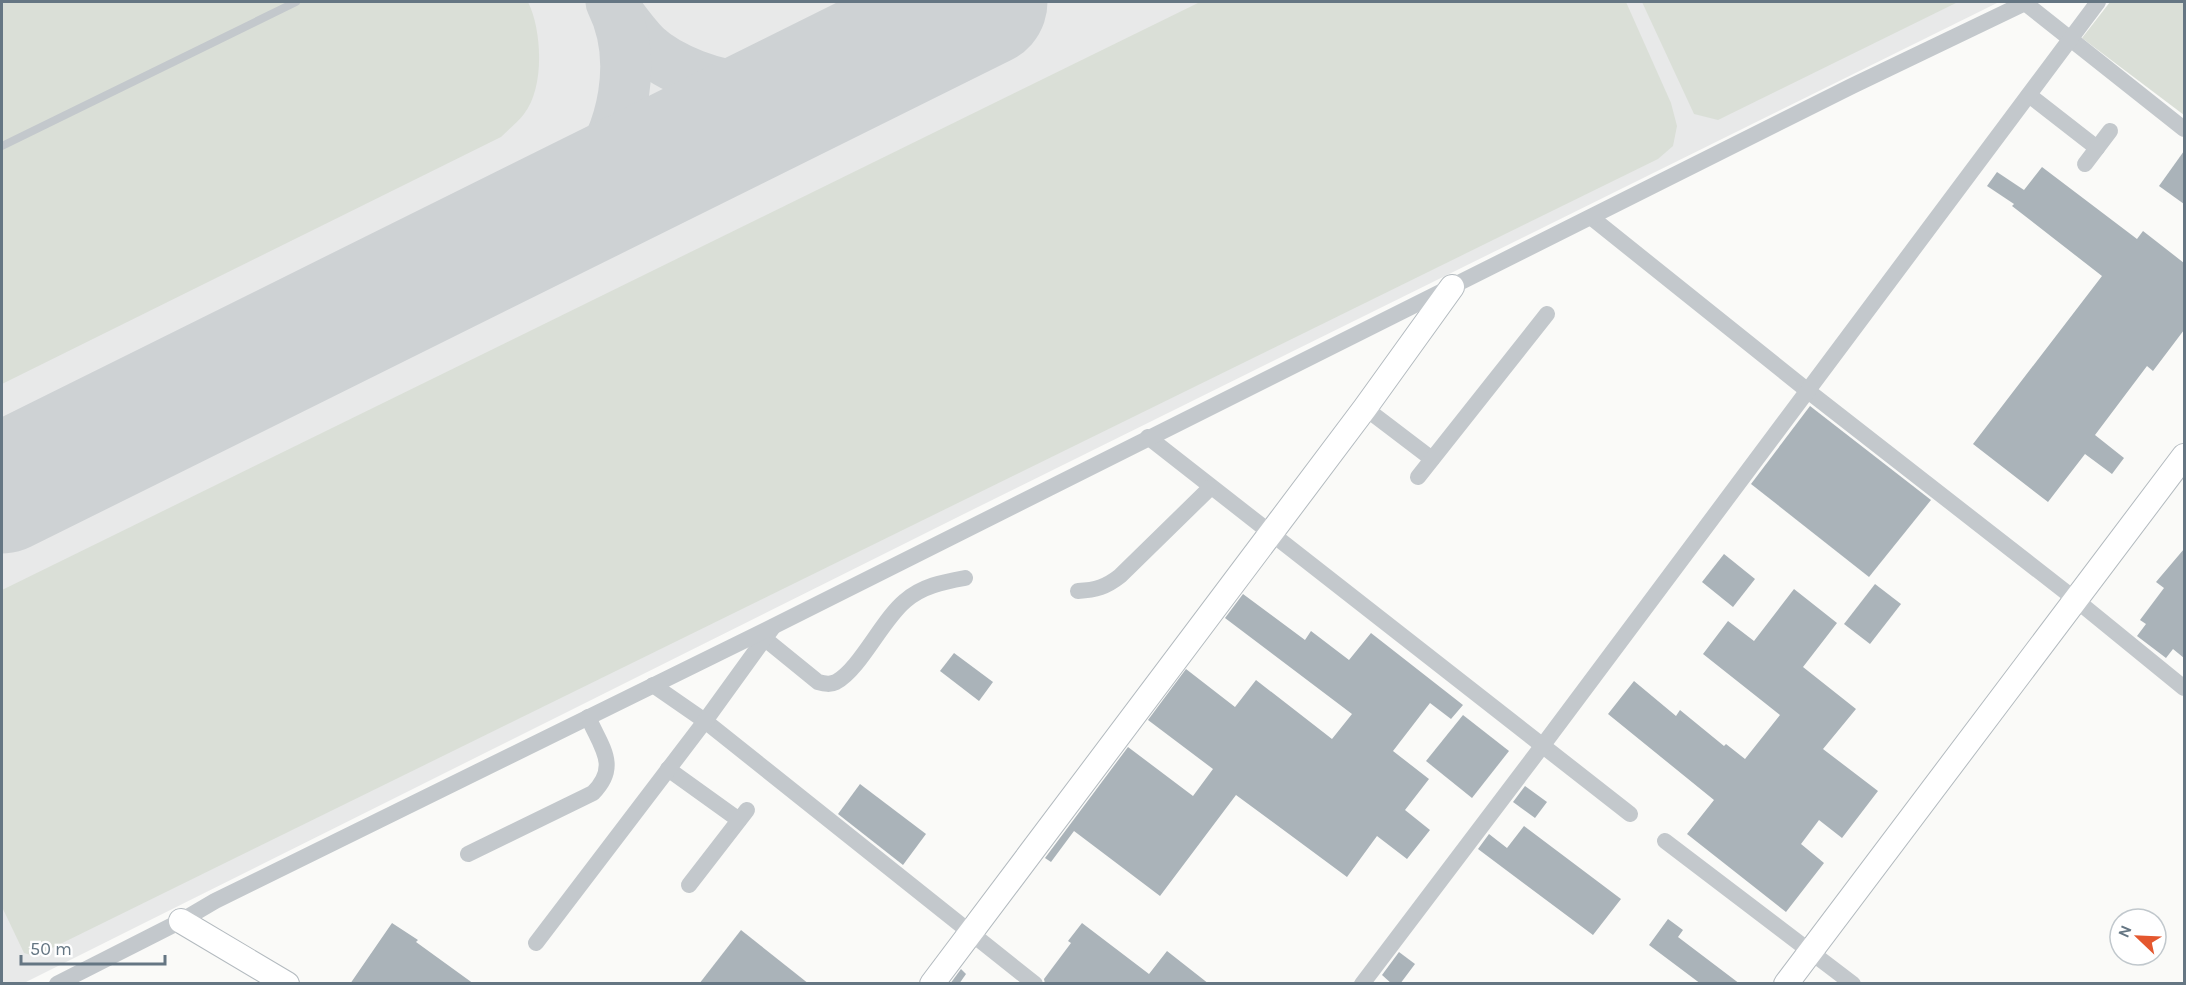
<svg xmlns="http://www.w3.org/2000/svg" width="2186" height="985" font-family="Karla,sans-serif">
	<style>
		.built { fill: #e8e9e9 }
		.green { fill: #dadfd7 }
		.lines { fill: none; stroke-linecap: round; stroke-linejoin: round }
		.taxiway { stroke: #ced2d4; stroke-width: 51 }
		.runway { stroke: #ced2d4; stroke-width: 129 }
		.building { fill: #aab3b9 }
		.secondary-casing { stroke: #b3babf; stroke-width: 26 }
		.lane { stroke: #c3c8cc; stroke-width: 8 }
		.street { stroke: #c3c8cc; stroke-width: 16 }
		.secondary { stroke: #fff; stroke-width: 24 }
	</style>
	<rect width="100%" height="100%" fill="#fafaf8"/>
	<polygon class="built" points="2,2 1999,2 978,507 24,983 2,984"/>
	<g class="green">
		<path d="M2,2H528C542,30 545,87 524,114C518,122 509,129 501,137L2,384Z"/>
		<polygon points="1200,2 1626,2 1671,103 1677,126 1673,146 1658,159 46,951 34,956 24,953 2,907 2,590"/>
		<polygon points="1642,2 1958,2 1718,120 1694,114"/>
		<polygon points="2110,2 2184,2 2184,115 2082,38"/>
	</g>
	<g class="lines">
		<g class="taxiway">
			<path d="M614,7C624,21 634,35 646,47C660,60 676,68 694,75C746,95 780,90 833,75"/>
			<path d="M536,223C553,210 571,197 585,181C625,133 639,58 611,2"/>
		</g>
		<polyline class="runway" points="2,489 983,2"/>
	</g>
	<g class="building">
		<polygon points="2184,151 2184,204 2159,186"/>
		<polygon points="2042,167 2137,239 2143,231 2184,263 2184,330 2153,371 2147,366 2095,435 2124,458 2112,474 2085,454 2048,502 1973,444 2102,276 2012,206 2014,204 1987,186 1997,172 2024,190"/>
		<polygon points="1810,406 1931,500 1869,577 1751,484"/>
		<polygon points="2184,549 2184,658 2173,649 2166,658 2137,636 2146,624 2140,620 2164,588 2156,582"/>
		<polygon points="1724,554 1755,579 1733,607 1702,582"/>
		<polygon points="1875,584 1901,604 1870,644 1844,624"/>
		<polygon points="1794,589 1837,623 1803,667 1856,709 1823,749 1878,791 1842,838 1819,820 1801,844 1824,863 1786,912 1687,834 1714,800 1608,714 1634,681 1676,716 1680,710 1724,746 1726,744 1745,759 1780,715 1703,654 1728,621 1754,641"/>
		<polygon points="1243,594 1305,640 1311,631 1349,660 1371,633 1463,705 1451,719 1430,703 1393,751 1429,779 1405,810 1430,830 1407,859 1377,836 1347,877 1236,795 1160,896 1074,831 1051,862 1045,858 1128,747 1193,796 1213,769 1148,720 1186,669 1235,707 1256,680 1332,739 1352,714 1225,618"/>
		<polygon points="954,653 993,682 979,701 940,671"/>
		<polygon points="1463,715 1509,751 1472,798 1426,761"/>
		<polygon points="860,784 926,834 903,865 838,814"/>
		<polygon points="1525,786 1547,802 1535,818 1513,802"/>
		<polygon points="1524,826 1621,899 1593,935 1478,849 1489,834 1507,848"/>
		<polygon points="1668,919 1683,930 1678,937 1740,984 1701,984 1649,945"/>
		<polygon points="392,923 418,940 416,942 474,984 350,984"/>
		<polygon points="1082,923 1149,974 1167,951 1209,984 1045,984 1044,979 1071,943 1068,941"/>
		<polygon points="741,930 809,984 699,984"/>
		<polygon points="1399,952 1415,964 1400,984 1392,984 1382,975"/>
		<polygon points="961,969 966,974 959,984 950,984"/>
	</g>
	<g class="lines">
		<defs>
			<g id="secondary">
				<polyline points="181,921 287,984"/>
				<polyline points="932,984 1365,408 1452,287"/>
				<polyline points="1786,984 2184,456"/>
			</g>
		</defs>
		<use href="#secondary" class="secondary-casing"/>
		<polyline class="lane" points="2,146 296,2"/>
		<g class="street">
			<polyline points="2025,3 2184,129"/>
			<polyline points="2029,95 2097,148"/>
			<polyline points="2085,164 2110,131"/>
			<polyline points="1592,218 1808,391 2076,600 2184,688"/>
			<polyline points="1365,408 1432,459"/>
			<polyline points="1148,437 1630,814"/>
			<polyline points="1418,477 1547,314"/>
			<path d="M1078,591C1096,590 1106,587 1120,576L1211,487"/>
			<path d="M765,639L818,682C825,684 830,685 836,682C860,669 882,620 905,601C922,586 943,582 965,578"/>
			<polyline points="653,685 705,721 1035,984"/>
			<polyline points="668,769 739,820"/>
			<polyline points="1665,841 1853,984"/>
			<path d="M468,854L593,793C620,766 601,747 588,717"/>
			<polyline points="689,885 747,810"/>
			<polyline points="536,943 705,721 773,627"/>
			<polyline points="57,984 181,921 215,901 774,626 1852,86 2027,2"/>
			<polyline points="1362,984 1543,745 2098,2"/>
		</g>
		<use href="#secondary" class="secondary"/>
	</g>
	<rect width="2186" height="985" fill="none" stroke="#657683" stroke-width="6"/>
	<g transform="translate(2138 937) rotate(293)"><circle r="28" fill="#ffffff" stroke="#c1c8cd" stroke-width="1.5"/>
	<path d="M0-4.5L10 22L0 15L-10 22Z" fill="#e4572e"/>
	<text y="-9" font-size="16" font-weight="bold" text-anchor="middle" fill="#657683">N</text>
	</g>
	<path d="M21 955v9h144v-9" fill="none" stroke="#657683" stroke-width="3"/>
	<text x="30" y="955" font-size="18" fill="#657683" stroke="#ffffff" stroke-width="4.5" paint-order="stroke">50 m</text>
</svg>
